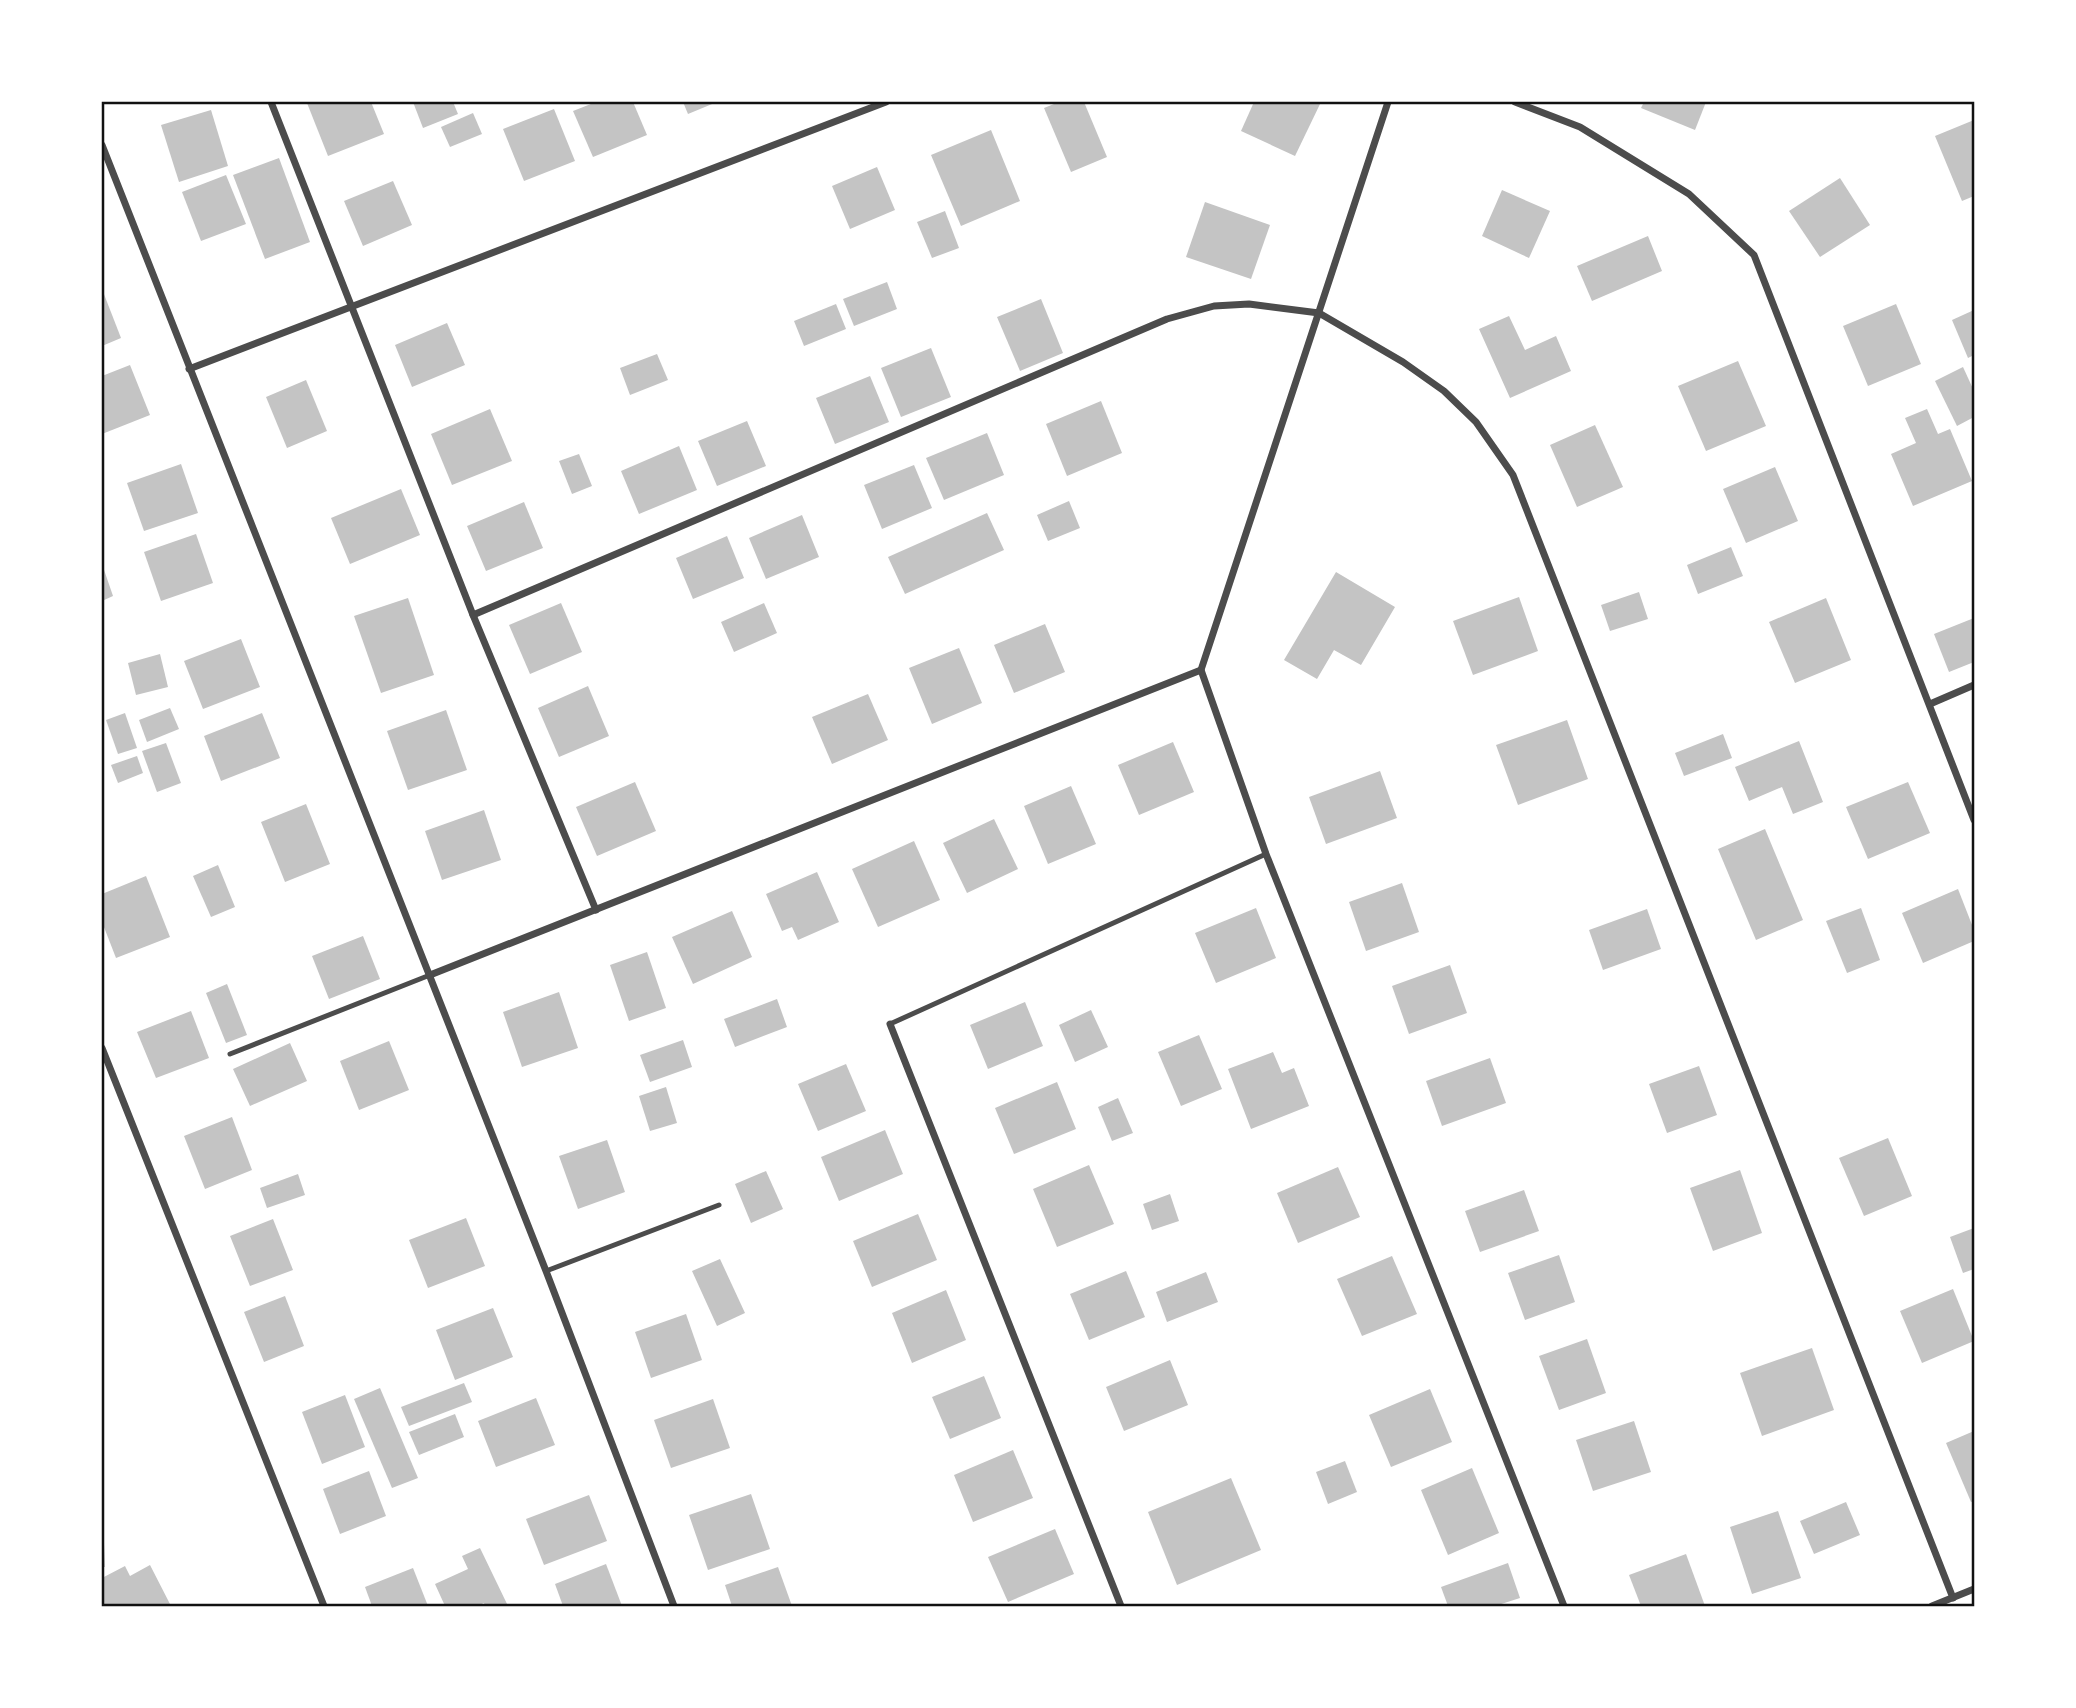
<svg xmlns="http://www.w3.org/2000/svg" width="2076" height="1708" font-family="'Crimson Pro',serif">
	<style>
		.building { fill: #c4c4c4 }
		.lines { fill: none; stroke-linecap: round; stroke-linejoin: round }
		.service { stroke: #4c4c4c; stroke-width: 5 }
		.minor { stroke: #4c4c4c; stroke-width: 7 }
		.neatline { fill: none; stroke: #111; stroke-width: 2.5 }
	</style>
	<rect width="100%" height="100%" fill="#fff"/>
	<g class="building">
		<polygon points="311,102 371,102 384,134 328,156 307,103"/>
		<polygon points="413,102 453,102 458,114 423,128"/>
		<polygon points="596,102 633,102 647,135 593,157 573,111"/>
		<polygon points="683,102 717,102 688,114"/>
		<polygon points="1059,102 1084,102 1107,157 1071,172 1044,108"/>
		<polygon points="1254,102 1321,102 1295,156 1241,131"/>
		<polygon points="1644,102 1706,102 1695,130 1641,108"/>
		<polygon points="554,109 575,161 524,181 503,129"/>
		<polygon points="211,110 228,166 179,182 161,125"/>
		<polygon points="473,113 482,134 450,147 441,127"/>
		<polygon points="1974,120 1974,196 1962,201 1935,136"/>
		<polygon points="991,130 1020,201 961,226 931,155"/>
		<polygon points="279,158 310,242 265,259 233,175"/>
		<polygon points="877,167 895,210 850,229 832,186"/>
		<polygon points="226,175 246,224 201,241 182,192"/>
		<polygon points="1840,178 1870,225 1820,257 1789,211"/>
		<polygon points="393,181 412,225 363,246 344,201"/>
		<polygon points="1502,190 1550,211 1529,258 1482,236"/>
		<polygon points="1205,202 1270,225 1251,279 1186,257"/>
		<polygon points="945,211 959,248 932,258 917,222"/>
		<polygon points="1648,236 1662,271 1592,301 1577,266"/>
		<polygon points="887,282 897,309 854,326 843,299"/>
		<polygon points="102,289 121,338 102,346"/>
		<polygon points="1041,299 1063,353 1020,371 997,317"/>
		<polygon points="836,304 846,329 804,346 794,321"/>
		<polygon points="1896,304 1921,364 1868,386 1843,326"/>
		<polygon points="1974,310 1974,355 1968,358 1952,320"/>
		<polygon points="1509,316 1525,350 1556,336 1571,371 1510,398 1479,329"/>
		<polygon points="447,323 465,365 412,387 395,345"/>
		<polygon points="931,348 951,397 901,417 881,368"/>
		<polygon points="657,354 668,380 630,395 620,368"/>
		<polygon points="1738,361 1766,426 1706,451 1678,386"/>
		<polygon points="130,365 150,415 102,434 102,376"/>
		<polygon points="1963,367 1974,391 1974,417 1957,426 1935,381"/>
		<polygon points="870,376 889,422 835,444 816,398"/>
		<polygon points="306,380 327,431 287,448 266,397"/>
		<polygon points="1101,401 1122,453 1067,476 1046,424"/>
		<polygon points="490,409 512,461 452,485 431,434"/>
		<polygon points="1927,409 1938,434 1950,429 1972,481 1913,506 1891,454 1916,443 1905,418"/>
		<polygon points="747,421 766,466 717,486 698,441"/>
		<polygon points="1595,425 1623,487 1577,507 1550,445"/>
		<polygon points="987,433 1004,475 944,500 926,458"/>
		<polygon points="679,446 697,490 639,514 621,471"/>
		<polygon points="579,454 592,486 572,494 559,461"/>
		<polygon points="181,464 198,513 144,531 127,483"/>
		<polygon points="914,465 932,508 882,529 864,485"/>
		<polygon points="1775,467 1798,521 1746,543 1723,489"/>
		<polygon points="401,489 420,535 350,564 331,518"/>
		<polygon points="1069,501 1080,528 1048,541 1037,515"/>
		<polygon points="524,502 543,548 486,571 467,526"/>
		<polygon points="987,513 1004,550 905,594 888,557"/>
		<polygon points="802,515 819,557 766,579 749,538"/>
		<polygon points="196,534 213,583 161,601 144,552"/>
		<polygon points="727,536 744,578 693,599 676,558"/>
		<polygon points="1731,547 1743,576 1698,594 1687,565"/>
		<polygon points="102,564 113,596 102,601"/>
		<polygon points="1336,572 1395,607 1361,665 1334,650 1317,679 1284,660"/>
		<polygon points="1639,592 1648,619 1610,631 1601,605"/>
		<polygon points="1519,597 1538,651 1473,675 1453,621"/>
		<polygon points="408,598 434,675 381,693 354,616"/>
		<polygon points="1826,598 1851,660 1795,683 1769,622"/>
		<polygon points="561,603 582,652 530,674 509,625"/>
		<polygon points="764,603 777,633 734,652 721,622"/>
		<polygon points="1974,618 1974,662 1949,672 1934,634"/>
		<polygon points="1045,624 1065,672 1014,693 994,645"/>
		<polygon points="241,639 260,687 203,709 184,661"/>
		<polygon points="959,648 982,703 932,724 909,668"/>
		<polygon points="160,654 168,687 136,695 128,663"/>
		<polygon points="588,686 609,736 559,757 538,708"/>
		<polygon points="868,694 888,740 832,764 812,717"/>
		<polygon points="170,708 179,729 147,742 139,720"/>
		<polygon points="446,710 467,770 408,790 387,731"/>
		<polygon points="125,713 137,748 118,754 106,720"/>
		<polygon points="262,713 280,758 221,781 204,736"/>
		<polygon points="1567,720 1588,779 1518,805 1496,745"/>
		<polygon points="1723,734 1732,758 1684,776 1675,753"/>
		<polygon points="1799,741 1823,802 1793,814 1782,787 1749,801 1735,767"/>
		<polygon points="1173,742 1194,792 1139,815 1118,765"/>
		<polygon points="166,743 181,783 157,792 142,751"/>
		<polygon points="137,756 143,773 118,783 111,765"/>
		<polygon points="1380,771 1397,818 1326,844 1309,797"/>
		<polygon points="635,782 656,831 597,856 576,807"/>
		<polygon points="1908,782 1930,833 1868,859 1846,807"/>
		<polygon points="1071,786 1096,844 1048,864 1024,806"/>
		<polygon points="306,804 330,864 285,882 261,822"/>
		<polygon points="484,810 501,860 442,880 425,831"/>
		<polygon points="994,819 1018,869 967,893 943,843"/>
		<polygon points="1765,829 1803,920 1756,940 1718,849"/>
		<polygon points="914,841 940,900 878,927 852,869"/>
		<polygon points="218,865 235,907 211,917 193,876"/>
		<polygon points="817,872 839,922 798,940 792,927 782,931 766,894"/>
		<polygon points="146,876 170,937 116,958 102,922 102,894"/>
		<polygon points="1402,883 1419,932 1366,951 1349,902"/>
		<polygon points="1958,889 1974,930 1974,941 1923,963 1902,913"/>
		<polygon points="1256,908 1276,958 1216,983 1195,933"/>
		<polygon points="1861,908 1880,960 1847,973 1826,921"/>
		<polygon points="1647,909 1661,949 1603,970 1589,930"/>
		<polygon points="732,911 752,957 693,984 672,937"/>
		<polygon points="363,936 380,979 329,999 312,956"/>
		<polygon points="647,952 666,1008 629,1021 610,965"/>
		<polygon points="1450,965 1467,1013 1409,1034 1392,986"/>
		<polygon points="227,984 247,1035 226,1043 206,993"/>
		<polygon points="559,992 578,1048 522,1067 503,1012"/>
		<polygon points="777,999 787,1027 735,1047 724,1019"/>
		<polygon points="1025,1002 1043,1046 988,1069 970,1025"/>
		<polygon points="1091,1010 1108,1047 1075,1062 1059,1025"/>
		<polygon points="191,1011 209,1058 156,1078 137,1032"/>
		<polygon points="1199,1035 1222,1089 1181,1106 1158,1052"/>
		<polygon points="683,1040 692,1067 650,1082 640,1055"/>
		<polygon points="389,1041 409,1090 359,1110 340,1061"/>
		<polygon points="290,1043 307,1081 250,1106 233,1069"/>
		<polygon points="1273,1052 1282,1073 1294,1068 1309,1106 1251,1129 1228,1069"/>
		<polygon points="1490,1058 1506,1103 1442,1126 1426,1081"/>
		<polygon points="846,1064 866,1111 818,1131 798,1084"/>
		<polygon points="1699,1066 1717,1115 1667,1133 1649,1084"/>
		<polygon points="1057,1082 1076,1129 1014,1154 995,1108"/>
		<polygon points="666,1087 677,1123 650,1131 639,1096"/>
		<polygon points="1118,1098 1133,1133 1112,1141 1098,1107"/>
		<polygon points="232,1117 252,1170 205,1189 184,1136"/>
		<polygon points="885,1130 903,1174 839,1201 821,1157"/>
		<polygon points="1888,1138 1912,1196 1864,1216 1839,1158"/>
		<polygon points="607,1140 625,1192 578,1209 559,1156"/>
		<polygon points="1089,1165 1114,1224 1057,1247 1033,1189"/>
		<polygon points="1338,1167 1360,1217 1298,1243 1277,1193"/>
		<polygon points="1740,1170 1762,1233 1713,1251 1690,1188"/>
		<polygon points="766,1171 783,1209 751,1223 735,1184"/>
		<polygon points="298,1174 305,1195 267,1208 260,1188"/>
		<polygon points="1524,1190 1539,1231 1480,1252 1465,1211"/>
		<polygon points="1170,1194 1179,1221 1152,1230 1143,1204"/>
		<polygon points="918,1214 937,1260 872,1287 853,1241"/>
		<polygon points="466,1218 485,1266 428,1288 409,1240"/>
		<polygon points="273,1219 293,1270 250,1286 230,1236"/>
		<polygon points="1974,1228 1974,1269 1963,1273 1950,1237"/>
		<polygon points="1559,1255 1575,1302 1525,1320 1508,1273"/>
		<polygon points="1392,1256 1417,1314 1362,1336 1337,1279"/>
		<polygon points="720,1259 745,1313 717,1326 692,1271"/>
		<polygon points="1126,1271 1145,1317 1089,1340 1070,1294"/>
		<polygon points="1206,1272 1218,1302 1167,1322 1156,1292"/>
		<polygon points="1953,1289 1974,1341 1922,1363 1900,1311"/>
		<polygon points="946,1290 966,1340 912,1363 892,1313"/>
		<polygon points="285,1296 304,1346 264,1362 244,1312"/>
		<polygon points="493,1308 513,1357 455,1380 436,1330"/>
		<polygon points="686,1314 702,1360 651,1378 635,1332"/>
		<polygon points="1587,1339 1606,1393 1559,1410 1539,1356"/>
		<polygon points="1812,1348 1834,1410 1762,1436 1740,1373"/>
		<polygon points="1170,1360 1188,1405 1124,1431 1106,1387"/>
		<polygon points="984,1376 1001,1418 950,1439 932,1397"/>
		<polygon points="464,1383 472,1402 409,1426 401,1407"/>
		<polygon points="380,1388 418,1478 392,1488 354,1399"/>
		<polygon points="1430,1389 1452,1442 1391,1467 1369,1415"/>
		<polygon points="345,1395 365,1447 322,1464 302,1412"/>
		<polygon points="536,1398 555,1445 496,1467 478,1421"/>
		<polygon points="713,1399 730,1448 671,1468 654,1420"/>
		<polygon points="455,1414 464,1437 419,1455 409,1432"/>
		<polygon points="1634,1421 1651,1472 1593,1491 1576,1440"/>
		<polygon points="1974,1431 1974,1501 1971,1502 1946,1443"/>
		<polygon points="1013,1450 1033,1498 973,1522 954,1475"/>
		<polygon points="1345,1461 1357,1492 1328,1504 1316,1472"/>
		<polygon points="1472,1468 1499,1533 1448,1555 1421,1490"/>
		<polygon points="369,1471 386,1516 340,1534 323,1489"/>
		<polygon points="1231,1478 1261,1550 1177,1585 1148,1512"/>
		<polygon points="751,1494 770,1549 708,1570 689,1515"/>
		<polygon points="589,1495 607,1541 544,1565 526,1519"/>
		<polygon points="1846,1502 1860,1535 1814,1554 1800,1521"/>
		<polygon points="1778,1511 1801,1578 1752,1594 1730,1527"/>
		<polygon points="1055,1529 1074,1574 1008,1602 988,1557"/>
		<polygon points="102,1543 104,1543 105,1567 102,1567"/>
		<polygon points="480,1548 508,1606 485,1606 484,1603 477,1606 445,1606 435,1584 468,1569 462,1556"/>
		<polygon points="1686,1554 1705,1606 1641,1606 1629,1575"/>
		<polygon points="1508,1563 1520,1598 1495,1606 1448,1606 1441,1587"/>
		<polygon points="606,1564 622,1606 563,1606 555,1584"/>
		<polygon points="150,1565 171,1606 102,1606 102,1578 125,1566 130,1576"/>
		<polygon points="778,1567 792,1606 732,1606 725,1585"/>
		<polygon points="413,1568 428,1606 372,1606 365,1587"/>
	</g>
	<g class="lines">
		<g class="service">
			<polyline points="890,1024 1266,854"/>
			<polyline points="230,1054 430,975"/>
			<polyline points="546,1271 719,1205"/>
		</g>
		<g class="minor">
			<polyline points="271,102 473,615 596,910"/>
			<polyline points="1515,102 1580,127 1689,194 1754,255 1974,820"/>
			<polyline points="102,145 546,1271 674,1606"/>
			<polyline points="189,369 886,102"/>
			<polyline points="473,615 1167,319 1214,306 1249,304 1319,313 1403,362 1444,391 1476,422 1513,475 1953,1598"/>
			<polyline points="1201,670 1388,102"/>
			<polyline points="1930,704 1974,685"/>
			<polyline points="430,975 1201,670 1266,854 1564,1606"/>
			<polyline points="890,1024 1121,1606"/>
			<polyline points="102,1048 324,1606"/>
			<polyline points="1932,1606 1974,1589"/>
		</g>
	</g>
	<rect width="2076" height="1708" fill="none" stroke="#ffffff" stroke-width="206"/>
	<rect x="103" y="103" width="1870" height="1502" class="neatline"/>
</svg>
